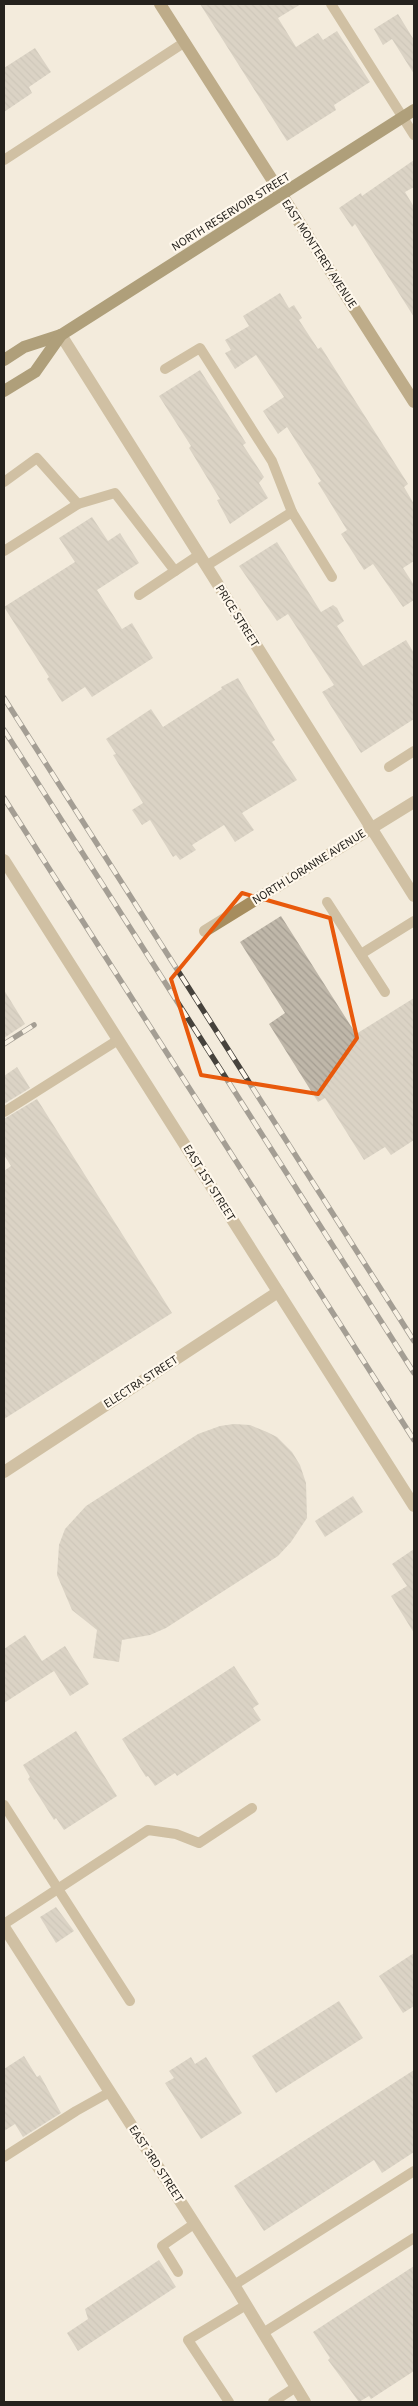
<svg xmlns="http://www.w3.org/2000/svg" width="418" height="2406" font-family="'Source Sans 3',sans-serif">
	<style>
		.building { fill: url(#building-back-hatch) }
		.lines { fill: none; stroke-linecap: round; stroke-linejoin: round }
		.lane { stroke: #a68d5e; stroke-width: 10 }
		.street { stroke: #a68d5e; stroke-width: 12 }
		.secondary { stroke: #7e6124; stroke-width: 12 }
		.primary { stroke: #5d4304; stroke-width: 12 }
		.rail-casing { stroke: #46423c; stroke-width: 5.5 }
		.rail { stroke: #fff8ec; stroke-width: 4; stroke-dasharray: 11; stroke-linecap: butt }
		.marked { fill: none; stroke: #e8590c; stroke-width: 4; stroke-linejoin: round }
		.labels { text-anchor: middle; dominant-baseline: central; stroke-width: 4.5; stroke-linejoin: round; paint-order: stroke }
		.street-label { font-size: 12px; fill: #25221d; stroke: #fff8ec }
	</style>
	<defs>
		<pattern id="building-back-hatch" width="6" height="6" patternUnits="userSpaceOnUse" patternTransform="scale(1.25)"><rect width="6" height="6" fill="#bfb7a9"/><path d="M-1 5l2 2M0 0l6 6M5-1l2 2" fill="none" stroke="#a49d91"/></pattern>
	</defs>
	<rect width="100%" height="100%" fill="#f3ebdc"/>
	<g class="building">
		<polygon points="200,4 301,4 278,18 296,47 318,33 323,40 337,31 370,82 334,105 336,110 287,141"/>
		<polygon points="398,14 414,40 414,74 392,39 383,45 374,29"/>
		<polygon points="35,48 51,72 29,87 32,93 4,112 4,68"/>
		<polygon points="414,160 414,187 405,192 414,207 414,317 355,224 352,227 339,208 361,193 362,196"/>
		<polygon points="280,293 289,308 294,305 302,318 299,320 318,349 321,347 408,484 404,487 414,504 414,561 403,568 414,585 414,600 403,607 373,564 364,570 341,534 347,530 318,483 321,481 287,427 278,434 263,411 284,397 256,355 235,369 225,353 231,350 225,340 249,326 243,316"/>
		<polygon points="200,370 246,443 243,445 264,477 259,483 268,498 230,524 217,500 220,499 189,448 191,446 159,396"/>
		<polygon points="92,517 108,541 120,533 139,563 97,590 122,629 132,623 153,658 92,697 85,687 62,702 47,679 49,677 4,607 75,562 59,538"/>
		<polygon points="277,542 321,612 333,605 337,608 344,621 337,626 363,666 406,640 414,653 414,719 361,753 322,692 334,685 288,614 277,621 239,566"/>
		<polygon points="238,678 275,740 272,742 297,780 242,813 254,830 235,842 224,825 192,845 196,850 180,860 176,855 173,857 150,820 142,825 132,810 143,803 113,755 116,754 106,739 151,709 163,727 222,689 221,687"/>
		<polygon points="281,916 356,1034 414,998 414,1140 391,1155 385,1147 364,1160 325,1098 318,1102 269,1024 285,1013 240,942"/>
		<polygon points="4,990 25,1024 4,1038"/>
		<polygon points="17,1067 30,1088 4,1104 4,1076"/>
		<polygon points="37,1099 172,1313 4,1419 4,1171 11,1166 4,1155 4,1119"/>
		<polygon points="234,1424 250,1425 267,1432 277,1437 292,1452 300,1465 306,1483 307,1518 291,1542 278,1556 166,1628 150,1635 122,1640 119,1662 93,1658 97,1630 72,1610 57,1575 59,1545 65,1529 86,1506 198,1434 220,1426"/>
		<polygon points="353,1496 363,1512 325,1537 315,1521"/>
		<polygon points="414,1549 414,1633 391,1596 407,1586 392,1564"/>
		<polygon points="25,1635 42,1661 65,1646 89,1684 70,1696 54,1671 4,1703 4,1649"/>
		<polygon points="234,1666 259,1704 253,1708 261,1720 177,1776 175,1773 155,1786 148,1776 146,1777 122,1739"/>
		<polygon points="76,1731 117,1796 64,1830 56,1818 54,1820 28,1779 30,1777 23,1765"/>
		<polygon points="56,1907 74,1931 56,1943 40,1917"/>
		<polygon points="414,1953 414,2006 403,2013 379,1976"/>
		<polygon points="339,2001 363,2038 276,2093 252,2056"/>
		<polygon points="24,2056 37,2077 40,2075 61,2113 23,2137 15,2124 4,2131 4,2069"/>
		<polygon points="191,2057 195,2064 206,2057 242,2113 201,2139 165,2083 174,2078 169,2071"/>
		<polygon points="414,2070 414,2152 382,2173 374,2160 264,2231 234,2186"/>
		<polygon points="159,2260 176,2287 78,2351 67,2333 88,2319 85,2309"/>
		<polygon points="414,2266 414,2371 371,2399 369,2396 359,2402 328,2360 330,2358 313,2332"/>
	</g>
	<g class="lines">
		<g class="lane">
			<polyline points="331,4 414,135"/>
			<polyline points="4,160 185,42"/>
			<polyline points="165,369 200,348 272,461 292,512"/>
			<polyline points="4,482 37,458 78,504"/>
			<polyline points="4,551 78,504 115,493 175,571"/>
			<polyline points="206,566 292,512 332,577"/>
			<polyline points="139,595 199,555"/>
			<polyline points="389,767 414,751"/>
			<polyline points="327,902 385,992"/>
			<polyline points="361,954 414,921"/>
			<polyline points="4,1112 118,1040"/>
			<polyline points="4,1805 130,2001"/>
			<polyline points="4,1924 148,1830 176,1834 199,1843 252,1808"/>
			<polyline points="4,2157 76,2111 110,2092"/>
			<polyline points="178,2272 162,2246 194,2224"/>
			<polyline points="234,2285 414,2171"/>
			<polyline points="263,2333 414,2238"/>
			<polyline points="229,2402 188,2340 246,2305"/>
			<polyline points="273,2402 296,2387"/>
		</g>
		<g class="street">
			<polyline points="61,335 414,896"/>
			<polyline points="4,860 414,1506"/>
			<polyline points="205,931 414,802"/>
			<polyline points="4,1472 278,1292"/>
			<polyline points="4,1927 234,2285 305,2402"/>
		</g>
		<polyline class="secondary" points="160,4 414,402"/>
		<g class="primary">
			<polyline points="4,360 24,347 61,335 414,110"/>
			<polyline points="4,391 35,372 61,335"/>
		</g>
		<defs>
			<g id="rail">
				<polyline points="4,698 414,1341"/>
				<polyline points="4,730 414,1373"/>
				<polyline points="4,798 414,1440"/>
				<polyline points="4,1044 34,1025"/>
			</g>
		</defs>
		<use href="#rail" class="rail-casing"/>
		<use href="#rail" class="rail"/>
	</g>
	<path d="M0 0H418V2406H0ZM242,893L330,918L357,1038L318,1094L201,1075L171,979Z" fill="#f3ebdc" fill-opacity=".55" fill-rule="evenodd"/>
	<path class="marked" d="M242,893L330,918L357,1038L318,1094L201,1075L171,979Z"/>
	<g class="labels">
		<g class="street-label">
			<text transform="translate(231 212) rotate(-32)">NORTH RESERVOIR STREET</text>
			<text transform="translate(319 254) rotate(57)">EAST MONTEREY AVENUE</text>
			<text transform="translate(237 616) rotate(58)">PRICE STREET</text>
			<text transform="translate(309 867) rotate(-32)">NORTH LORANNE AVENUE</text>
			<text transform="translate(209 1183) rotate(58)">EAST 1ST STREET</text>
			<text transform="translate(141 1382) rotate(-33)">ELECTRA STREET</text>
			<text transform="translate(156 2164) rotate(57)">EAST 3RD STREET</text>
		</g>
	</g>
	<rect width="418" height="2406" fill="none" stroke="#25221d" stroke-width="10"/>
</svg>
